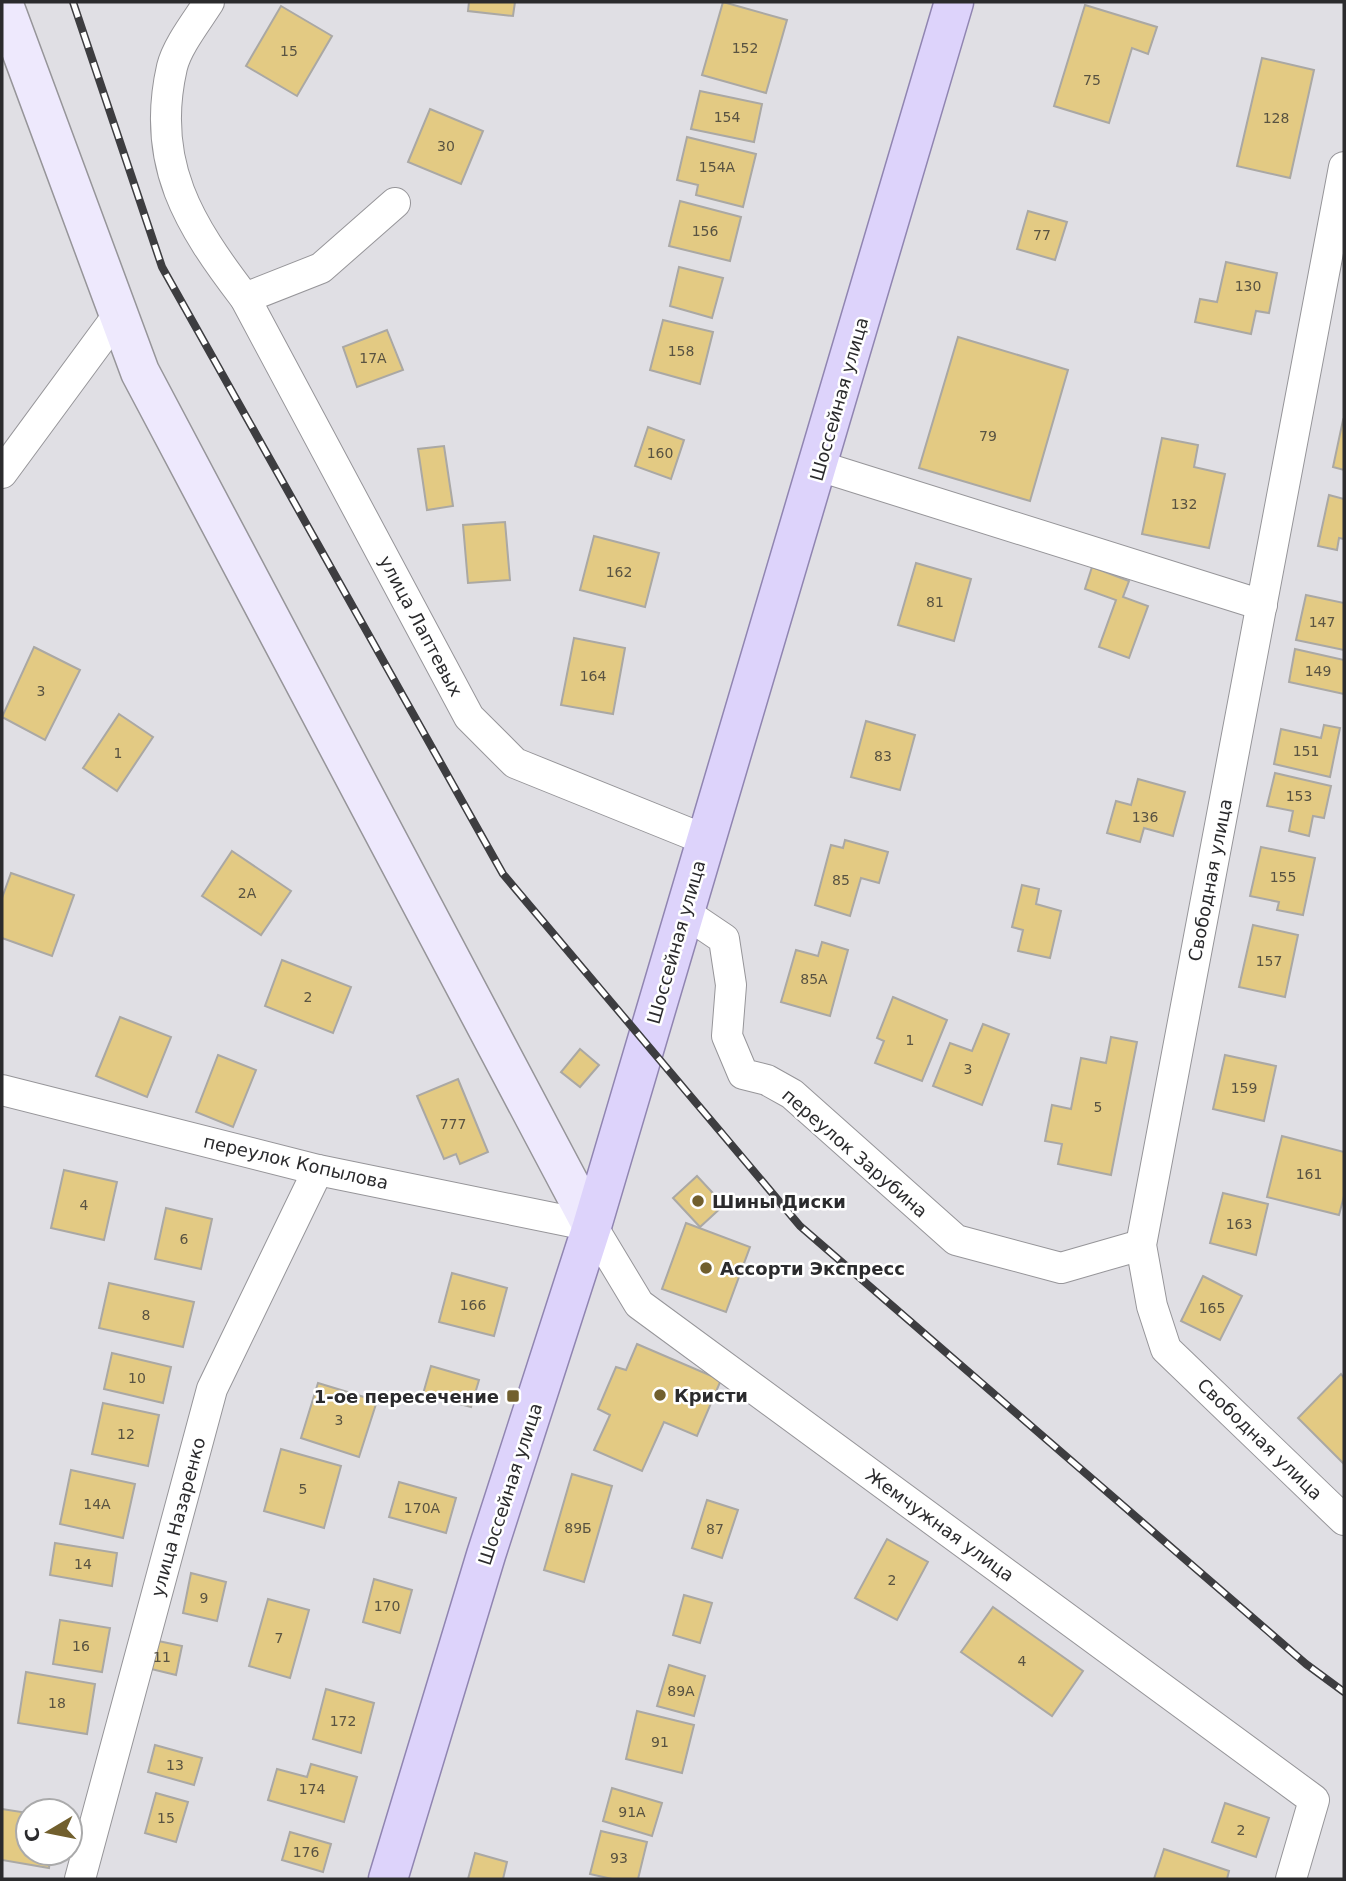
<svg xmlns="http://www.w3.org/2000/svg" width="1346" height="1881" font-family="'DejaVu Sans',sans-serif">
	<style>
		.building { fill: #e3ca83; stroke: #aaa8a4; stroke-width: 2 }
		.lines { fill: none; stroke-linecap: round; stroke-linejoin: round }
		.street-casing { stroke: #969599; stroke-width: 32 }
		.secondary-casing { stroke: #969599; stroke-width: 41 }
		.primary-casing { stroke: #9085b1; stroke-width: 41 }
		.street { stroke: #fff; stroke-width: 30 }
		.secondary { stroke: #eee9fd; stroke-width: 38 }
		.primary { stroke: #ddd3fb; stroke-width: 38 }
		.rail-casing { stroke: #3d3d40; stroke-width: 8 }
		.rail { stroke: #fff; stroke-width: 5; stroke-dasharray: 16; stroke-linecap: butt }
		.poi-dot { fill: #715f2d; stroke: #fff; stroke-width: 2.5 }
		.labels { text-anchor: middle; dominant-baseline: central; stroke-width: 5; stroke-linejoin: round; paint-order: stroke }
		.number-label { font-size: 14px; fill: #595342 }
		.street-label { font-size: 18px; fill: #2b2b2d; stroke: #fff }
		.poi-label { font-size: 18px; font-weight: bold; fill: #2b2b2d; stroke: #fff; text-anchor: start }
	</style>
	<rect width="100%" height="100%" fill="#e0dfe4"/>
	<g class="building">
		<polygon points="469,2 515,2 513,16 468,11"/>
		<polygon points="723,2 787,20 766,93 702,75"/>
		<polygon points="1085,5 1157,27 1148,54 1132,48 1109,123 1054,106"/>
		<polygon points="281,6 332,36 297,96 246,66"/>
		<polygon points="1262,58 1314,70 1290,178 1237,166"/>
		<polygon points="700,91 762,104 754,142 691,129"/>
		<polygon points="430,109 483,131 461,184 408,162"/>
		<polygon points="687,137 756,154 743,207 696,195 698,185 677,180"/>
		<polygon points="680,201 741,217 730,261 669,246"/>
		<polygon points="1028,211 1067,222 1055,260 1017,249"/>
		<polygon points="1226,262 1277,273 1269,313 1256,311 1251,334 1195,322 1200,299 1217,302"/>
		<polygon points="679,267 723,278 712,318 670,306"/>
		<polygon points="663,320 713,332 700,384 650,370"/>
		<polygon points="387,330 403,370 357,387 343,347"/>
		<polygon points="958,337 1068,370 1030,501 919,468"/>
		<polygon points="1343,420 1344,421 1344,470 1333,467"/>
		<polygon points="648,427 684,440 671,479 635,466"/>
		<polygon points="1162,438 1198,445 1194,467 1225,474 1209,548 1142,534"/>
		<polygon points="444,446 453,506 427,510 418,449"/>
		<polygon points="1329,495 1344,499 1344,539 1339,538 1337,550 1318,546"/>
		<polygon points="505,522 510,580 468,583 463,525"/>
		<polygon points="594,536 659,553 645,607 580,590"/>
		<polygon points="916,563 971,579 954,641 898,625"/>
		<polygon points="1092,567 1129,581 1123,597 1148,606 1129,658 1099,647 1116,600 1085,589"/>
		<polygon points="1306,595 1344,603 1344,650 1296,640"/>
		<polygon points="574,638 625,648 613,714 561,705"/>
		<polygon points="34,647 80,670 45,740 2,717"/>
		<polygon points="1295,649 1344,660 1344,694 1289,682"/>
		<polygon points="119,714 153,737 117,791 83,768"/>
		<polygon points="866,721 915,735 900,790 851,777"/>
		<polygon points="1324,725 1340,728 1330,777 1274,764 1281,729 1321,738"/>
		<polygon points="1275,773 1331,786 1324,818 1313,816 1309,836 1289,831 1293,811 1267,806"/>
		<polygon points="1138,779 1185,792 1173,836 1144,828 1140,842 1107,833 1116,801 1131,805"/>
		<polygon points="845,840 888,852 879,883 861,878 850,916 815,905 831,845 843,848"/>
		<polygon points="1261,847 1315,858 1303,915 1277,910 1279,902 1250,896"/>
		<polygon points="232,851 291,891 261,935 202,896"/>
		<polygon points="11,873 74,895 52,956 2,938 2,898"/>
		<polygon points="1022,885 1039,889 1036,904 1061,911 1050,958 1018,951 1023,930 1012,927"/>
		<polygon points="1253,925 1298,935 1285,997 1239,987"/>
		<polygon points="822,942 848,950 830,1016 781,1002 796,950 818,956"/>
		<polygon points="282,960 351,987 333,1033 265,1006"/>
		<polygon points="893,997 947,1020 922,1081 875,1063 884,1041 877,1038"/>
		<polygon points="120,1017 171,1037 147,1097 96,1076"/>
		<polygon points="983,1024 1009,1034 982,1105 933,1086 950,1043 972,1051"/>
		<polygon points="1111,1037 1137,1042 1111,1175 1058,1164 1062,1144 1045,1141 1052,1105 1071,1109 1081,1058 1106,1063"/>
		<polygon points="580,1049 599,1065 580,1087 561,1072"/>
		<polygon points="218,1055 256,1070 233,1127 196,1112"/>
		<polygon points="1225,1055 1276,1066 1264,1121 1213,1109"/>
		<polygon points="458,1079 488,1152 460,1164 456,1154 444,1159 417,1096"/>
		<polygon points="1282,1136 1344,1152 1344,1196 1339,1215 1267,1197"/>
		<polygon points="64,1170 117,1182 104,1240 51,1228"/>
		<polygon points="697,1176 724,1205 700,1227 673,1198"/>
		<polygon points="1223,1193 1268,1204 1256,1255 1210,1243"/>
		<polygon points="166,1208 212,1219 201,1269 155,1259"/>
		<polygon points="686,1223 750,1247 726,1312 662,1289"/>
		<polygon points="452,1273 507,1288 494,1336 439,1322"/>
		<polygon points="1203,1276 1242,1296 1220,1340 1181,1321"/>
		<polygon points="109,1283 194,1302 183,1347 99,1328"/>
		<polygon points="637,1344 721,1380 697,1436 664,1422 642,1471 594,1450 610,1415 598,1409 616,1367 626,1370"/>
		<polygon points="112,1353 171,1367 163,1403 104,1389"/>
		<polygon points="431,1366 479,1380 471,1407 423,1394"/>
		<polygon points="1341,1374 1344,1378 1344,1464 1298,1418"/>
		<polygon points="318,1383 377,1401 359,1457 301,1438"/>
		<polygon points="103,1403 159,1415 148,1466 92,1454"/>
		<polygon points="281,1449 341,1466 324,1528 264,1511"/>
		<polygon points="71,1470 135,1484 123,1538 60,1524"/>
		<polygon points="572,1474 612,1486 584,1582 544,1570"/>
		<polygon points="399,1482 456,1498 446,1533 389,1517"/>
		<polygon points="707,1500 738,1510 722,1558 692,1548"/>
		<polygon points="887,1539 928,1562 897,1620 855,1598"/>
		<polygon points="55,1543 117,1553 112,1586 50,1575"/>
		<polygon points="191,1573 226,1582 217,1621 183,1613"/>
		<polygon points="374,1579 412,1590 400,1633 363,1622"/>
		<polygon points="684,1595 712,1603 700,1643 673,1635"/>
		<polygon points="268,1599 309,1610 290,1678 249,1666"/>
		<polygon points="993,1607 1083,1671 1052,1716 961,1652"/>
		<polygon points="60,1620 110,1628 102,1672 53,1664"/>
		<polygon points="149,1639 182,1646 176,1675 143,1667"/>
		<polygon points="669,1665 705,1676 694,1716 657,1706"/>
		<polygon points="26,1672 95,1684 87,1734 18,1723"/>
		<polygon points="326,1689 374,1703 361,1753 313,1739"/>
		<polygon points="637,1711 694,1725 682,1773 626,1759"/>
		<polygon points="155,1745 202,1758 194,1785 148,1772"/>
		<polygon points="311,1764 357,1777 344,1822 268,1800 277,1769 307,1777"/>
		<polygon points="612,1788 662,1803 652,1836 603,1821"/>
		<polygon points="156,1793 188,1802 176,1842 145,1833"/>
		<polygon points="1225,1803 1269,1818 1256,1857 1212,1842"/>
		<polygon points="2,1809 28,1813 28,1853 51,1853 49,1868 2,1860"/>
		<polygon points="601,1831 647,1842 638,1879 612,1879 590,1874"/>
		<polygon points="290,1832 331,1844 323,1872 282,1860"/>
		<polygon points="1164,1849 1229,1871 1227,1879 1154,1879"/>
		<polygon points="475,1853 507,1862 503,1879 468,1879"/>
	</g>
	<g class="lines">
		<defs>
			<g id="street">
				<path d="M209,2C197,21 177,46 172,67C150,163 189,225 245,298L469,717L515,763L706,840"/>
				<polyline points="1344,167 1141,1245 1152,1306 1166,1349 1344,1520"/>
				<polyline points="245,298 321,268 395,203"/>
				<polyline points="819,466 1262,605"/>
				<polyline points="2,473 119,314"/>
				<polyline points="684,912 724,939 731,985 727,1036 743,1074 767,1080 792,1094 956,1240 1061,1268 1141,1245"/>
				<polyline points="2,1090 318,1170 592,1226 639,1304 1314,1800 1291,1879"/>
				<polyline points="80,1879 212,1389 318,1170"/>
			</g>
			<polyline id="secondary" points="3,2 140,372 592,1226"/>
			<polyline id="primary" points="388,1879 486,1555 592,1226 954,2"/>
		</defs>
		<use href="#street" class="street-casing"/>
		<use href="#secondary" class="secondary-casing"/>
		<use href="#primary" class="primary-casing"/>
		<use href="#street" class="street"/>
		<use href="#secondary" class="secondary"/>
		<use href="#primary" class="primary"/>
		<defs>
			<polyline id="rail" points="73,2 162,267 503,874 800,1226 1306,1664 1344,1692"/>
		</defs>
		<use href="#rail" class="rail-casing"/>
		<use href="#rail" class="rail"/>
	</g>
	<g class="poi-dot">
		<circle cx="698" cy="1201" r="7"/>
		<circle cx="706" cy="1268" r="7"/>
		<circle cx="660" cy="1395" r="7"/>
		<rect x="506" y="1389" width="14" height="14" rx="3.5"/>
	</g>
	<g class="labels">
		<g class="number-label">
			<text x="745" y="48">152</text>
			<text x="289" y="51">15</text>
			<text x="1092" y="80">75</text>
			<text x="727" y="117">154</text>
			<text x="1276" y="118">128</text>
			<text x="446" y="146">30</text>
			<text x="717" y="167">154А</text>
			<text x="705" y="231">156</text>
			<text x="1042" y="235">77</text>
			<text x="1248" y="286">130</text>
			<text x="681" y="351">158</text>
			<text x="373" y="358">17А</text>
			<text x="988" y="436">79</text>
			<text x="660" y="453">160</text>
			<text x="1184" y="504">132</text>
			<text x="619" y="572">162</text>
			<text x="935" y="602">81</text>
			<text x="1322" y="622">147</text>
			<text x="1318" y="671">149</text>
			<text x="593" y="676">164</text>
			<text x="41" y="691">3</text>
			<text x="1306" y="751">151</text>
			<text x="118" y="753">1</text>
			<text x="883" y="756">83</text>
			<text x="1299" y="796">153</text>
			<text x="1145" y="817">136</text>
			<text x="1283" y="877">155</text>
			<text x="841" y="880">85</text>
			<text x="247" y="893">2А</text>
			<text x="1269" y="961">157</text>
			<text x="814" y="979">85А</text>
			<text x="308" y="997">2</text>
			<text x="910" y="1040">1</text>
			<text x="968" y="1069">3</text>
			<text x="1244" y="1088">159</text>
			<text x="1098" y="1107">5</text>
			<text x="453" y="1124">777</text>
			<text x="1309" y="1174">161</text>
			<text x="84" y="1205">4</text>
			<text x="1239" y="1224">163</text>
			<text x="184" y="1239">6</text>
			<text x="473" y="1305">166</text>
			<text x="1212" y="1308">165</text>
			<text x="146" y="1315">8</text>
			<text x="137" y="1378">10</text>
			<text x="339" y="1420">3</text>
			<text x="126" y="1434">12</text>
			<text x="303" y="1489">5</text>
			<text x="97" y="1504">14А</text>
			<text x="422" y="1508">170А</text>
			<text x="578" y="1528">89Б</text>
			<text x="715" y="1529">87</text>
			<text x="83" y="1564">14</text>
			<text x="892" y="1580">2</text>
			<text x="204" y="1598">9</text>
			<text x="387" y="1606">170</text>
			<text x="279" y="1638">7</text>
			<text x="81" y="1646">16</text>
			<text x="162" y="1657">11</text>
			<text x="1022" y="1661">4</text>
			<text x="681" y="1691">89А</text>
			<text x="57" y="1703">18</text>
			<text x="343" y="1721">172</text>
			<text x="660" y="1742">91</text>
			<text x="175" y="1765">13</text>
			<text x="312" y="1789">174</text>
			<text x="632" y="1812">91А</text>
			<text x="166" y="1818">15</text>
			<text x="1241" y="1830">2</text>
			<text x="306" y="1852">176</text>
			<text x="619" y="1858">93</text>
		</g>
		<g class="street-label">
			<text transform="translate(839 399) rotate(-74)">Шоссейная улица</text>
			<text transform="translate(421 626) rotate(62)">улица Лаптевых</text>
			<text transform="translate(1210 880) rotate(-79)">Свободная улица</text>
			<text transform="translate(676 942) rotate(-74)">Шоссейная улица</text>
			<text transform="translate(855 1153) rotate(41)">переулок Зарубина</text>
			<text transform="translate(296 1162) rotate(13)">переулок Копылова</text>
			<text transform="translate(1260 1439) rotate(44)">Свободная улица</text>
			<text transform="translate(510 1484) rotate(-72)">Шоссейная улица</text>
			<text transform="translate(178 1517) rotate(-75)">улица Назаренко</text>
			<text transform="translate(940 1525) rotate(36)">Жемчужная улица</text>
		</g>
		<g class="poi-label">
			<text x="712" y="1201">Шины Диски</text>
			<text x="720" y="1268">Ассорти Экспресс</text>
			<text x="674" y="1395">Кристи</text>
			<text x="499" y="1396" text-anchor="end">1-ое пересечение</text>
		</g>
	</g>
	<rect width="1346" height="1881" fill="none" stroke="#2b2b2d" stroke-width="7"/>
	<g transform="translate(49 1832) rotate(260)"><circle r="33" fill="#ffffff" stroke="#aaaaab" stroke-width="2"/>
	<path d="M0-5L12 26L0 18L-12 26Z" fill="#715f2d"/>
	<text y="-10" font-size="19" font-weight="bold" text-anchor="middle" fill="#2b2b2d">С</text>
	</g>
</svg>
